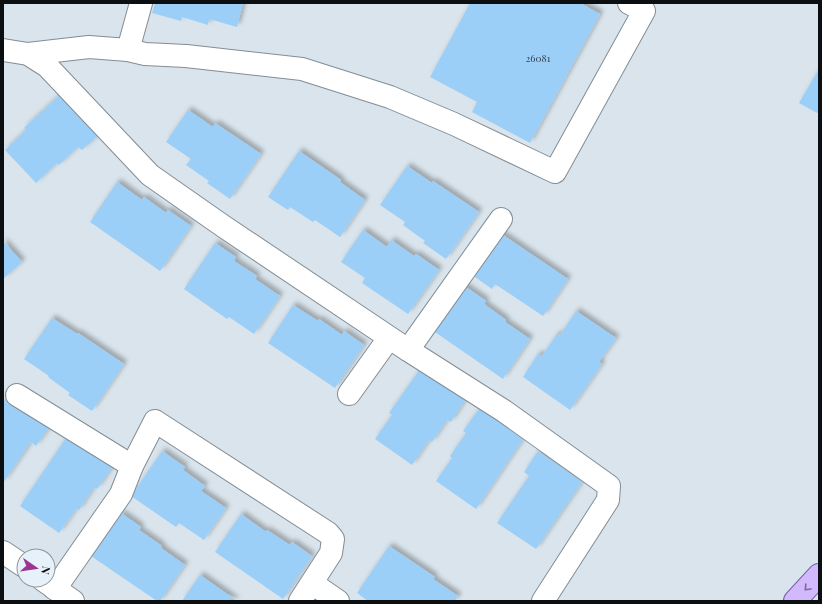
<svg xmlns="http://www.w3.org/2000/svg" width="822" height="604" font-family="'Playfair Display',serif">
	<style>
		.building { fill: #9bcff8; filter: url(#shadow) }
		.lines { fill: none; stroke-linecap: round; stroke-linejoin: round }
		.minor-casing { stroke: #838d95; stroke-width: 24 }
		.major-casing { stroke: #795ea9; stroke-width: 24 }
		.minor { stroke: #fff; stroke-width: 22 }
		.major { stroke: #d2b8fd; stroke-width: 22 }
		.oneway { stroke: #796c93 }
		.labels { text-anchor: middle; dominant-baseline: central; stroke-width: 3.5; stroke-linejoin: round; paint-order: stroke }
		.number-label { font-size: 10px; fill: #303f4c }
	</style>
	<defs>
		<filter id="shadow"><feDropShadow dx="3.5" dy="-3.5" stdDeviation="2" flood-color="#0004"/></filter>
	</defs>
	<rect width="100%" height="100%" fill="#d9e4ec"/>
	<g class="building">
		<polygon points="155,3 243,3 237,27 209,19 208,25 182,17 181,21 152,13"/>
		<polygon points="470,3 580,3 600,14 530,143 472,112 477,102 430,77"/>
		<polygon points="819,69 819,110 817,113 799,103"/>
		<polygon points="63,92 101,133 82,150 78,147 59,165 57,163 36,183 5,150 26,130 24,128"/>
		<polygon points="188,110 213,127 215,123 261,154 230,199 207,183 209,181 186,165 191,159 166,142"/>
		<polygon points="299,151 341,180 340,182 365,200 340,237 315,220 313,222 290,207 288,210 268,197"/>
		<polygon points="407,166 432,183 433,181 479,212 446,259 423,243 425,241 403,225 405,222 380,205"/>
		<polygon points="117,182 142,200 144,197 166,213 168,210 191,226 160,271 90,222"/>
		<polygon points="363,230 387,247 391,240 414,256 416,254 439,270 408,314 362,283 365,278 341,262"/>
		<polygon points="500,233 568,279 543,316 495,284 492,289 472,275"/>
		<polygon points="3,241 22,262 3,279"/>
		<polygon points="215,243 236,257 234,261 257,276 255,279 280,296 254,334 229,317 227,319 184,289"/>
		<polygon points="463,285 486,301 484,304 506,320 505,322 530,339 503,379 432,330"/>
		<polygon points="293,305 318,321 319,319 342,335 344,331 364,345 335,388 268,343"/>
		<polygon points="576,311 616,338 599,362 602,364 570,410 523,377 538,354 542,356 557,334 560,335"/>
		<polygon points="52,318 77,334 78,333 124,364 92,411 68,395 70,393 48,377 49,376 24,359"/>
		<polygon points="420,369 465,400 451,422 447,420 432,442 429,440 412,465 375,439 392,415 389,413"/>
		<polygon points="8,396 51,425 36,446 31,442 3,483 3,402"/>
		<polygon points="479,409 523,439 476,509 436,481 452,458 450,456 466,433 463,431"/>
		<polygon points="68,435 113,466 97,489 94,487 79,510 76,509 59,533 20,506"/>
		<polygon points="162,451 185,467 183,470 205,486 201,491 226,508 204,540 179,523 176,527 131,496"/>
		<polygon points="538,451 582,482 536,549 497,523 529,476 524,472"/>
		<polygon points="121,513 141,527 139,530 162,546 161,548 185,565 160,601 157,601 91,556"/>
		<polygon points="241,514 266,532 267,530 290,545 292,542 312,556 283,599 215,552"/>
		<polygon points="389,546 435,577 433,579 458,596 455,601 368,601 357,593"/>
		<polygon points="200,575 237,601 182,601"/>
	</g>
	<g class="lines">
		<defs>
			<g id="minor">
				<polyline points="3,50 28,54 47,66 150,175 223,226 408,350 504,411 609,486 608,500 543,601"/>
				<polyline points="128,50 141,3"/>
				<polyline points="28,54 89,47 128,50 145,54 186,56 302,69 390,97 454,124 555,172 644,11 629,3"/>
				<polyline points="408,350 501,219"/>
				<polyline points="349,394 389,338"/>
				<polyline points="17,395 132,466"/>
				<polyline points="3,552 24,566"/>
				<polyline points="43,580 73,601"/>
				<polyline points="312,583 338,601"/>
				<polyline points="55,589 121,494 132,466 155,421 328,533 333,539 331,553 300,601"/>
			</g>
			<polyline id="major" points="795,601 819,575"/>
		</defs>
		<use href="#minor" class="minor-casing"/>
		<use href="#major" class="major-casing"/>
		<use href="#minor" class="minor"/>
		<use href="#major" class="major"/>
	</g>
	<defs><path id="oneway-chevron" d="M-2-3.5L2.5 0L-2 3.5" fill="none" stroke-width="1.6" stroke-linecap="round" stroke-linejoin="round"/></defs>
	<use class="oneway" href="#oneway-chevron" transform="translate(807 588) rotate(133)"/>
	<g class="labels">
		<g class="number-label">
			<text x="538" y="58">26081</text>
		</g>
	</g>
	<rect width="822" height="604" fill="none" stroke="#0c0f12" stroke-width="8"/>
	<g transform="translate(36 568) rotate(103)"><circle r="19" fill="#e6f1f9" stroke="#8f979d"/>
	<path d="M0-3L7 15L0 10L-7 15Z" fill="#9e3394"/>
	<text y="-6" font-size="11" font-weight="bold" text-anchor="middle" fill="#0c0f12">N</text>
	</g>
</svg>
